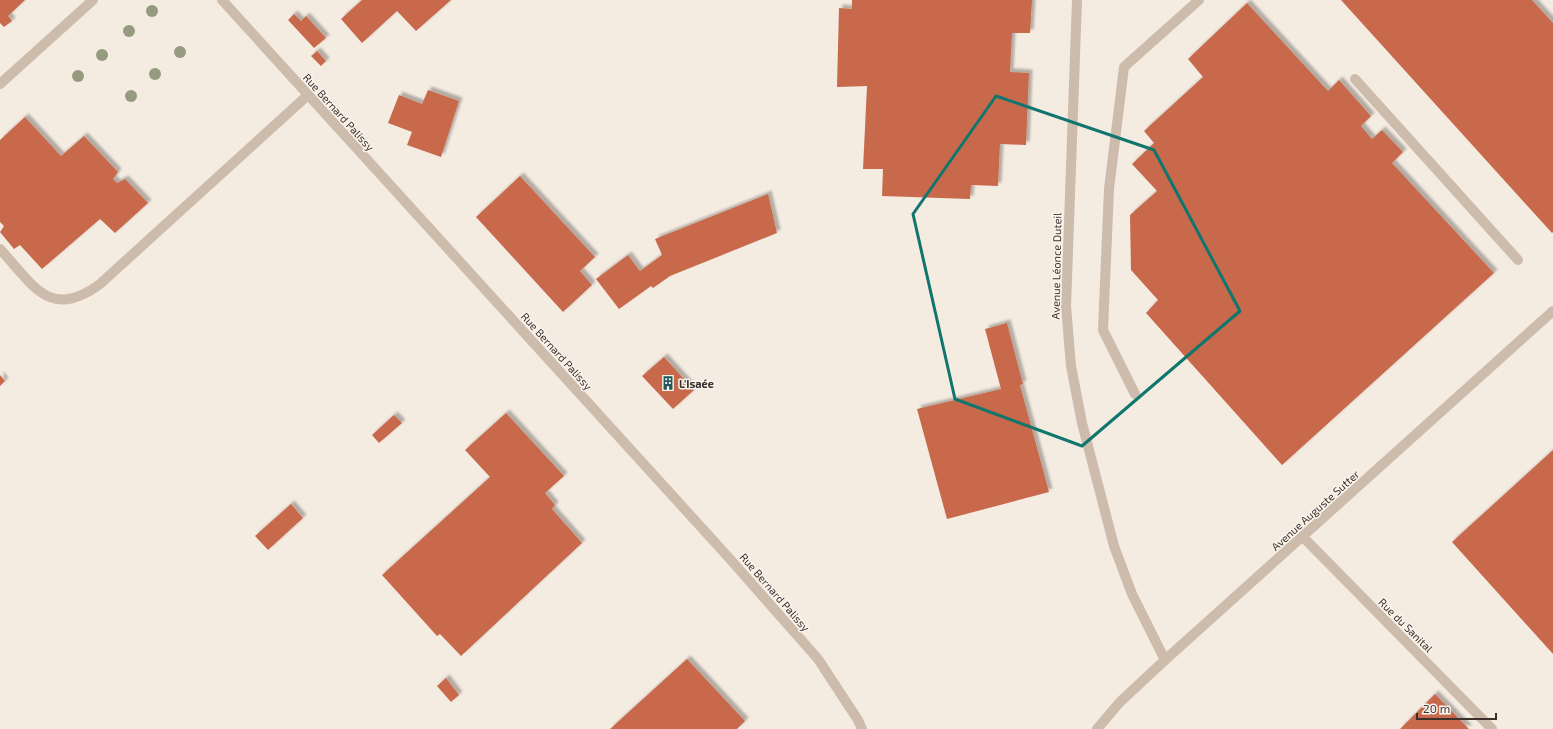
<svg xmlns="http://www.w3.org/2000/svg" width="1553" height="729" font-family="'Exo 2',sans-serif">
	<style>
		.building { fill: #c8694b; filter: url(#shadow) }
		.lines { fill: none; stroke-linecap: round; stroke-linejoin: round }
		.service { stroke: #cdbbac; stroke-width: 10 }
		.minor { stroke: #cdbbac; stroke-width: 10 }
		.tree { fill: #969b7f }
		.marked { fill: none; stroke: #0f766e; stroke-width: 3; stroke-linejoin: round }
		.labels { text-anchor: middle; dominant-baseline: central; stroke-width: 3; stroke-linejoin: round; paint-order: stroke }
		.street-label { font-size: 11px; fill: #3b302b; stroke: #fbf5ee }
		.poi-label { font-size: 11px; font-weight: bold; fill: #3b302b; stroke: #fbf5ee; text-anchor: start }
	</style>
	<defs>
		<filter id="shadow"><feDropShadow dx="3.5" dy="-3.5" stdDeviation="1" flood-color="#0004"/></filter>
	</defs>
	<rect width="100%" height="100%" fill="#f4ebe1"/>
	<g class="building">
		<polygon points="0,0 25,0 8,16 12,21 4,27 0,23"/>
		<polygon points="362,0 451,0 416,31 397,11 362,43 341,19"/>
		<polygon points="852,0 1032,0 1030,33 1012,33 1010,72 1029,73 1026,145 1000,144 998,186 971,185 970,199 882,196 883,169 863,169 867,86 837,87 839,8 852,9"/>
		<polygon points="1341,0 1532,0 1553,23 1553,232 1552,233"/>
		<polygon points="1247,3 1328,91 1339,80 1371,116 1361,126 1372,139 1382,130 1403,152 1392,163 1494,273 1282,465 1146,313 1158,300 1131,270 1130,215 1157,191 1132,164 1154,143 1144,131 1203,77 1188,59"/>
		<polygon points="294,14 301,21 306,16 326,38 314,48 288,20"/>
		<polygon points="317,51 326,61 321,66 311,56"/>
		<polygon points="428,90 459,101 441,157 407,145 412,132 388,123 399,95 422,104"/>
		<polygon points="25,117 61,156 84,136 118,172 113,179 117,183 125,179 148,203 115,233 100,219 42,269 20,245 14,249 0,232 4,226 0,222 0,140"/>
		<polygon points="520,176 595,257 580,271 592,285 563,312 476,217"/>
		<polygon points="768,194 777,233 670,276 653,288 651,286 619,309 596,279 628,255 640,271 662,255 655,239"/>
		<polygon points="1007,323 1023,384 1020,385 1049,492 947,519 917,409 1001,389 985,329"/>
		<polygon points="664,357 694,390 673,409 642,376"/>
		<polygon points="0,375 5,381 0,386"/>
		<polygon points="506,413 564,476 545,493 555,505 552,509 582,543 461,656 440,634 437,636 382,575 490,477 465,450"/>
		<polygon points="394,415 402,423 379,443 372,435"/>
		<polygon points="1553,450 1553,654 1452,542"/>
		<polygon points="291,504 303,518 268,550 255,536"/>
		<polygon points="687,659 745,721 737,729 610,729"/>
		<polygon points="446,678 459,695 451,702 437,686"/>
		<polygon points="1435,694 1469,729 1400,729"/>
	</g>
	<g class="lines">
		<g class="service">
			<polyline points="1355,79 1518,260"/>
			<polyline points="0,84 93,0"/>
			<path d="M0,249C33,285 50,321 100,284L308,95"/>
			<polyline points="1135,394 1103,330 1109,189 1124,67 1199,0"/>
		</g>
		<g class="minor">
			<polyline points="222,0 730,559 818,659 858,720 862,729"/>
			<polyline points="1077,0 1066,306 1071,366 1082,423 1114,546 1132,594 1165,660"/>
			<polyline points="1303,537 1492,729"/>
			<polyline points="1097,729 1120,702 1165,660 1553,311"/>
		</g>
	</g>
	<g class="tree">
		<circle cx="152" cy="11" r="6"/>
		<circle cx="129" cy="31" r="6"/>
		<circle cx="180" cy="52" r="6"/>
		<circle cx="102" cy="55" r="6"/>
		<circle cx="155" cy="74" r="6"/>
		<circle cx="78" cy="76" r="6"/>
		<circle cx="131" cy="96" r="6"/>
	</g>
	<path class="marked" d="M996,96L1154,150L1240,311L1082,446L955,399L913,214Z"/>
	<defs>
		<symbol id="building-bare" viewBox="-9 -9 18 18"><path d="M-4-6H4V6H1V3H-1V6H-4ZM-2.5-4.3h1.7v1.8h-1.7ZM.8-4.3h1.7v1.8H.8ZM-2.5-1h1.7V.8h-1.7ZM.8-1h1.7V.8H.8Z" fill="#1f5a5e" stroke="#fbf5ee" stroke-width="2.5" paint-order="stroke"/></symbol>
	</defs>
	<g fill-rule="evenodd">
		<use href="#building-bare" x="658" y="373" width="20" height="20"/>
	</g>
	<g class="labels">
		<g class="street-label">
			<text transform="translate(339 112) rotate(48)">Rue Bernard Palissy</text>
			<text transform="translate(1056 266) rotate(-89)">Avenue Léonce Duteil</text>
			<text transform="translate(557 351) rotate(48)">Rue Bernard Palissy</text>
			<text transform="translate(1315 510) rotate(-42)">Avenue Auguste Sutter</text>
			<text transform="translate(775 592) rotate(49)">Rue Bernard Palissy</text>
			<text transform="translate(1406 625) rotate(45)">Rue du Sanital</text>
		</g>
		<g class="poi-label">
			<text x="679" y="383">L'Isaée</text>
		</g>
	</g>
	<path d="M1417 713v6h79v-6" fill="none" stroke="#3b302b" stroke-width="2"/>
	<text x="1423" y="713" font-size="12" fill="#3b302b" stroke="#fbf5ee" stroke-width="3" paint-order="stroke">20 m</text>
</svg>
